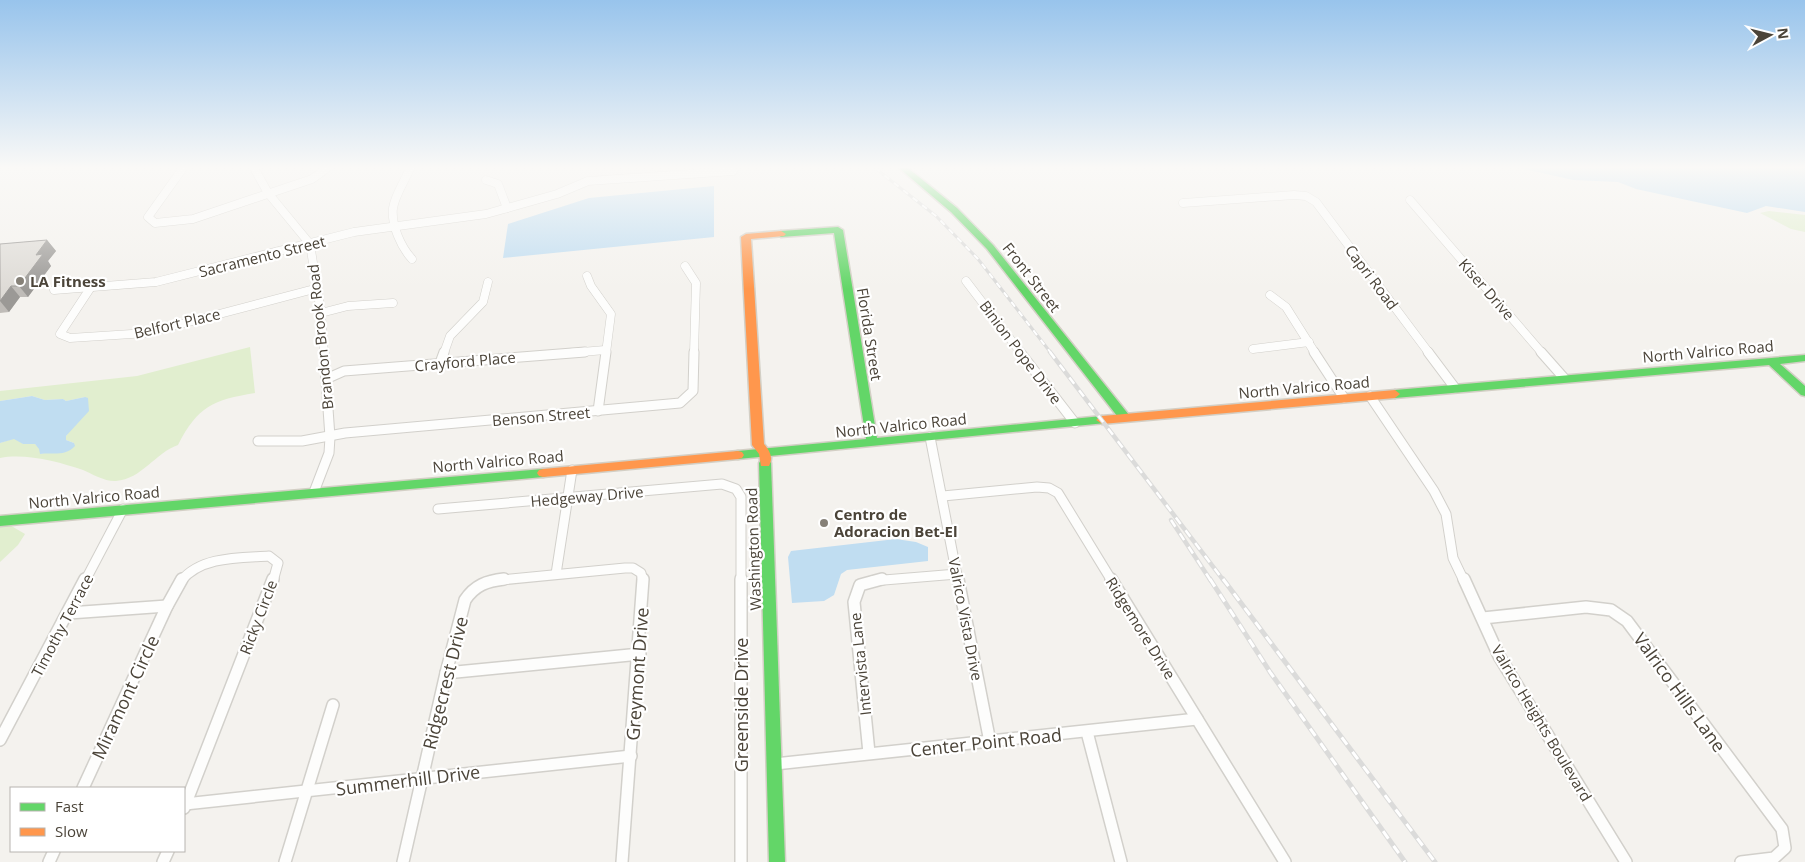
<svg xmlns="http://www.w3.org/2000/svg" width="1805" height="862" font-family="'Open Sans',sans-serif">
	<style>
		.green { fill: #e1eecf }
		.water { fill: #c0ddf1 }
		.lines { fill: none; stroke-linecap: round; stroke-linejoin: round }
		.street-far2-casing { stroke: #d2d0cb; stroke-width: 9 }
		.street-far1-casing { stroke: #d2d0cb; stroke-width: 11 }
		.street-casing { stroke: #d2d0cb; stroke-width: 14 }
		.fast-casing { stroke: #d3cfc5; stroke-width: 3 }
		.slow-casing { stroke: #d3cfc5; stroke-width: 3 }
		.street-far2 { stroke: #fdfdfc; stroke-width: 8 }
		.street-far1 { stroke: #fdfdfc; stroke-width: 9 }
		.street { stroke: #fdfdfc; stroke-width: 11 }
		.fast { fill: #63d668; fill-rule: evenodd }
		.slow { fill: #ff974d; fill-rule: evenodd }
		.rail-far2-casing { stroke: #dbdbda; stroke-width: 3 }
		.rail-far1-casing { stroke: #dbdbda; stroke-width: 4.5 }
		.rail-casing { stroke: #dbdbda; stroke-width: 5 }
		.rail-far2 { stroke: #fff; stroke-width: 2; stroke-dasharray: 6; stroke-linecap: butt }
		.rail-far1 { stroke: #fff; stroke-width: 2.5; stroke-dasharray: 8; stroke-linecap: butt }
		.rail { stroke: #fff; stroke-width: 3; stroke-dasharray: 9; stroke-linecap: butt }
		.wall { fill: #bfbcb8 }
		.shaded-wall { fill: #9b9996 }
		.building { fill: #dedbd6; stroke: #9b9996 }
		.poi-dot { fill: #868178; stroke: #fff; stroke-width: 2 }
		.labels { text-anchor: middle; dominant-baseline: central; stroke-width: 4.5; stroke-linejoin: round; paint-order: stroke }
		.street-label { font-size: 15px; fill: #4b4439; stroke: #fff }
		.poi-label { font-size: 15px; font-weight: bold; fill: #4b4439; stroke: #fff; text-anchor: start }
		.near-street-label { font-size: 18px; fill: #4b4439; stroke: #fff }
	</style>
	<rect width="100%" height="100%" fill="#f4f2ee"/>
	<g class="green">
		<polygon points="1769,211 1805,215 1805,232 1791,229 1760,213"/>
		<path d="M250,347L255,393C213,400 198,406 178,445C155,453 142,479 116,481C106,482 92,474 83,470C59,462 26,453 0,458V443L15,438L23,444H35L40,449V454L74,446V443L66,440V436L72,428L85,397L66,401L63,399L45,400L32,396L0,401V391L137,376Z"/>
		<polygon points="8,524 25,534 18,545 0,562 0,525"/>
	</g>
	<g class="water">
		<polygon points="1520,168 1805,168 1805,212 1766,206 1747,213 1636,189 1618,182 1573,180"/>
		<polygon points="714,186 714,237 503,258 508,224 589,198"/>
		<path d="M32,396L45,400L63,399L66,401L85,397L88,398L89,411L66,436V440L74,443L75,446C65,457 53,452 40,454L39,449L35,444H23L14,439L0,443V401Z"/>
		<polygon points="896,539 916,542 928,547 928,561 847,570 841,574 834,595 824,601 792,603 788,557 791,551"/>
	</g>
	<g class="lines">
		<defs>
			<g id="street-far2">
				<polyline points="183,168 148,217 155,223 193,219 312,179 327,168"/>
				<polyline points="254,168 268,193 310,244 321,313 324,353"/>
				<path d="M410,168C405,181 395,195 393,208C391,225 401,247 412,259"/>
				<polyline points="486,180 498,184 507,208"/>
				<polyline points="1410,200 1542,353"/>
				<polyline points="1183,203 1294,195 1306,196 1316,202 1429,353"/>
				<polyline points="685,266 696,283 694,353"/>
				<polyline points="587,276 591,286 611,314 606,353"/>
				<polyline points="966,281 1021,353"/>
				<polyline points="91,287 60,334 70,338 147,333 318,288"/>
				<polyline points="54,290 156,282 354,232 486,214 557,194 588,181 733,171"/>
				<polyline points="1270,295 1286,307 1315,353"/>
				<polyline points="321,313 348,306 393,303"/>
				<polyline points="1253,349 1309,342"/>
				<polyline points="444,353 450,336 483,302 488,282"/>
				<polyline points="570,353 605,350"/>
			</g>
			<g id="street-far1">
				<polyline points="1020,352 1075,423"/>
				<polyline points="1314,352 1344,398"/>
				<polyline points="1428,352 1455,388"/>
				<polyline points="1541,352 1564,378"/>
				<polyline points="440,363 444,352"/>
				<polyline points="326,379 344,371 585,352"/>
				<polyline points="1370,396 1434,491 1446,514 1453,558 1464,581"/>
				<polyline points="598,411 606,352"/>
				<polyline points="930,437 958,581"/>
				<polyline points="258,441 302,441 345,433 680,403 693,391 694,352"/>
				<polyline points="314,492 329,453 330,437 324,352"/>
				<polyline points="943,496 1037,487 1049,488 1058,493 1112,581"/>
				<polyline points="438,509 722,484 736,489 741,497 741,581"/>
				<polyline points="556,574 572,470"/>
				<polyline points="85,581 123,509"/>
				<path d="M181,581C201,556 240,558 269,556L278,563L273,581"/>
				<polyline points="491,581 625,568 633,568 641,573 643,581"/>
				<polyline points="872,581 957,574"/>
			</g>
			<g id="street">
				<polyline points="741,579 741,862"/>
				<polyline points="958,579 990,742"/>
				<polyline points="1111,579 1285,862"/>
				<polyline points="1464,579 1499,656 1626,862"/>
				<polyline points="69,613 167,606"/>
				<polyline points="1483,618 1586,607 1611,610 1627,621 1782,829 1785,848 1774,858 1741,862"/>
				<polyline points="446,673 640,654"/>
				<polyline points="1087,732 1121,862"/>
				<polyline points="0,740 85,579"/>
				<polyline points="869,753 854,602 860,585 882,579"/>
				<polyline points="775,764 1197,719"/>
				<polyline points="83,788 167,606 182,579"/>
				<polyline points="185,804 631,756"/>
				<polyline points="184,808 273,579"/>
				<polyline points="49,862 54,851"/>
				<polyline points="163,862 168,851"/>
				<polyline points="285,862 333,705"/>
				<path d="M403,862L446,673L465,600C475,585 487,581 504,579"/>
				<polyline points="622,862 643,579"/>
			</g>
			<g id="fast">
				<polygon points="899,168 908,168 957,208 993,245 1129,415 1131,418 1129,421 1121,421 987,249 951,212"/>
				<polygon points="838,227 843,230 877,438 1102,416 1108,420 1106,423 738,459 734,458 732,455 734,452 738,451 866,439 834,233 781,237 776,234 781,231"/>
				<polygon points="1805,355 1805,361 1780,364 1805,386 1805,396 1801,395 1769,365 1395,398 1390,394 1395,390"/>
				<polygon points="765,459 769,460 771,463 785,862 769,862 759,463 761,460"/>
				<polygon points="543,469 547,470 549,473 547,476 543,477 0,526 0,516"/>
			</g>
			<g id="slow">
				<path d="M781,231L786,234L784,236L751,239L764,444C769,450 774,457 769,466H761L759,454L752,445L741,237L746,234Z"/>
				<polygon points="1395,390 1400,394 1395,398 1102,424 1096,420 1102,416"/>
				<polygon points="738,451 742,452 744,455 742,458 738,459 543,477 539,476 537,473 539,470 543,469"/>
			</g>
		</defs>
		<use href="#street-far2" class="street-far2-casing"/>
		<use href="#street-far1" class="street-far1-casing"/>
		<use href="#street" class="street-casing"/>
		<use href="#fast" class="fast-casing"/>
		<use href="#slow" class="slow-casing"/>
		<use href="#street-far2" class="street-far2"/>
		<use href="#street-far1" class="street-far1"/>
		<use href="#street" class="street"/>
		<use href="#fast" class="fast"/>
		<use href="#slow" class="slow"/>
		<defs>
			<polyline id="rail-far2" points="875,168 936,216 978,259 1051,353"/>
			<g id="rail-far1">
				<polyline points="1050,352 1224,581"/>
				<polyline points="1171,520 1211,581"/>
			</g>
			<g id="rail">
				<polyline points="1210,579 1270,672 1405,862"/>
				<polyline points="1223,579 1435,862"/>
			</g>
		</defs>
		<use href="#rail-far2" class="rail-far2-casing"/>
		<use href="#rail-far1" class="rail-far1-casing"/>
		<use href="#rail" class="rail-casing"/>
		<use href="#rail-far2" class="rail-far2"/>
		<use href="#rail-far1" class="rail-far1"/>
		<use href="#rail" class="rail"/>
	</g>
	<polygon class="wall" points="47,240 56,251 48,261 51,266 28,297 20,297 9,312 0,313 0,244"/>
	<g class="shaded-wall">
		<polygon points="47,240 56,251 48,261 51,266 28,297 19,286 36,255"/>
		<polygon points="11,286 20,297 9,312 0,301"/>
	</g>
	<polygon class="building" points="47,240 36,255 43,254 19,286 11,286 0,301 0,244"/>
	<linearGradient id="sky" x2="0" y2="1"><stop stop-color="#98c4ec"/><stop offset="0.58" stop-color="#faf9f7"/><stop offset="1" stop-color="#faf9f7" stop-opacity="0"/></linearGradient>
	<rect width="1805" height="289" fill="url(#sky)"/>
	<g class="poi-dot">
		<circle cx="20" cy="281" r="5"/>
		<circle cx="824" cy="523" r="5"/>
	</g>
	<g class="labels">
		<g class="street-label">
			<text transform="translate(262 256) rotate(-14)">Sacramento Street</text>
			<text transform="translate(1032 277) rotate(52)">Front Street</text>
			<text transform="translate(1372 277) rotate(53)">Capri Road</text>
			<text transform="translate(1487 289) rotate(49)">Kiser Drive</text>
			<text transform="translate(177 323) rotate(-13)">Belfort Place</text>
			<text transform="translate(870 334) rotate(81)">Florida Street</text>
			<text transform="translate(320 337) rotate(-96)">Brandon Brook Road</text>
			<text transform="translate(1708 351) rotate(-5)">North Valrico Road</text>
			<text transform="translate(1021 352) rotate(53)">Binion Pope Drive</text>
			<text transform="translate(465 361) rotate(-5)">Crayford Place</text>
			<text transform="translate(1304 387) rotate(-5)">North Valrico Road</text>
			<text transform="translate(541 416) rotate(-5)">Benson Street</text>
			<text transform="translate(901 425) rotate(-6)">North Valrico Road</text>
			<text transform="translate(498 461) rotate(-5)">North Valrico Road</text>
			<text transform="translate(587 496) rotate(-5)">Hedgeway Drive</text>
			<text transform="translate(94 497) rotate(-5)">North Valrico Road</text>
			<text transform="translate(753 549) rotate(-92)">Washington Road</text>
			<text transform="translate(258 617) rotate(-69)">Ricky Circle</text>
			<text transform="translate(966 619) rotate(79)">Valrico Vista Drive</text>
			<text transform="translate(62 625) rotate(-62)">Timothy Terrace</text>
			<text transform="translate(1141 628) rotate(58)">Ridgemore Drive</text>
			<text transform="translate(860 664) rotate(-96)">Intervista Lane</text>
			<text transform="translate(1542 723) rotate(59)">Valrico Heights Boulevard</text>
		</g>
		<g class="poi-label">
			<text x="30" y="281">LA Fitness</text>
			<text x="834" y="514">Centro de<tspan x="834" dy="17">Adoracion Bet-El</tspan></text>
		</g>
		<g class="near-street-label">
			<text transform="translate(637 674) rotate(-86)">Greymont Drive</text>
			<text transform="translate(445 683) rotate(-76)">Ridgecrest Drive</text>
			<text transform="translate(1680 692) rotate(54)">Valrico Hills Lane</text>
			<text transform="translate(125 697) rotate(-65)">Miramont Circle</text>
			<text transform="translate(741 705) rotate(-90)">Greenside Drive</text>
			<text transform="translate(986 742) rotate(-6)">Center Point Road</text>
			<text transform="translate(408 780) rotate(-7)">Summerhill Drive</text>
		</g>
	</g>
	<rect x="10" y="787" width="175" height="65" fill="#ffffff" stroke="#b7b4b0"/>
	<rect x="20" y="803" width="25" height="8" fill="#63d668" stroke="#b7b4b0"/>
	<text x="55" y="812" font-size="15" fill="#4b4439">Fast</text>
	<rect x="20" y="828" width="25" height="8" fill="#ff974d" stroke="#b7b4b0"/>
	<text x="55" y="837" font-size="15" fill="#4b4439">Slow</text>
	<g transform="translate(1770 35) rotate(83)" stroke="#ffffff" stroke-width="4" paint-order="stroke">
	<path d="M0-4L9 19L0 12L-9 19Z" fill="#4b4439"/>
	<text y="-8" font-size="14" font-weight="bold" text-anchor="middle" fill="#4b4439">N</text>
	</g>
</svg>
